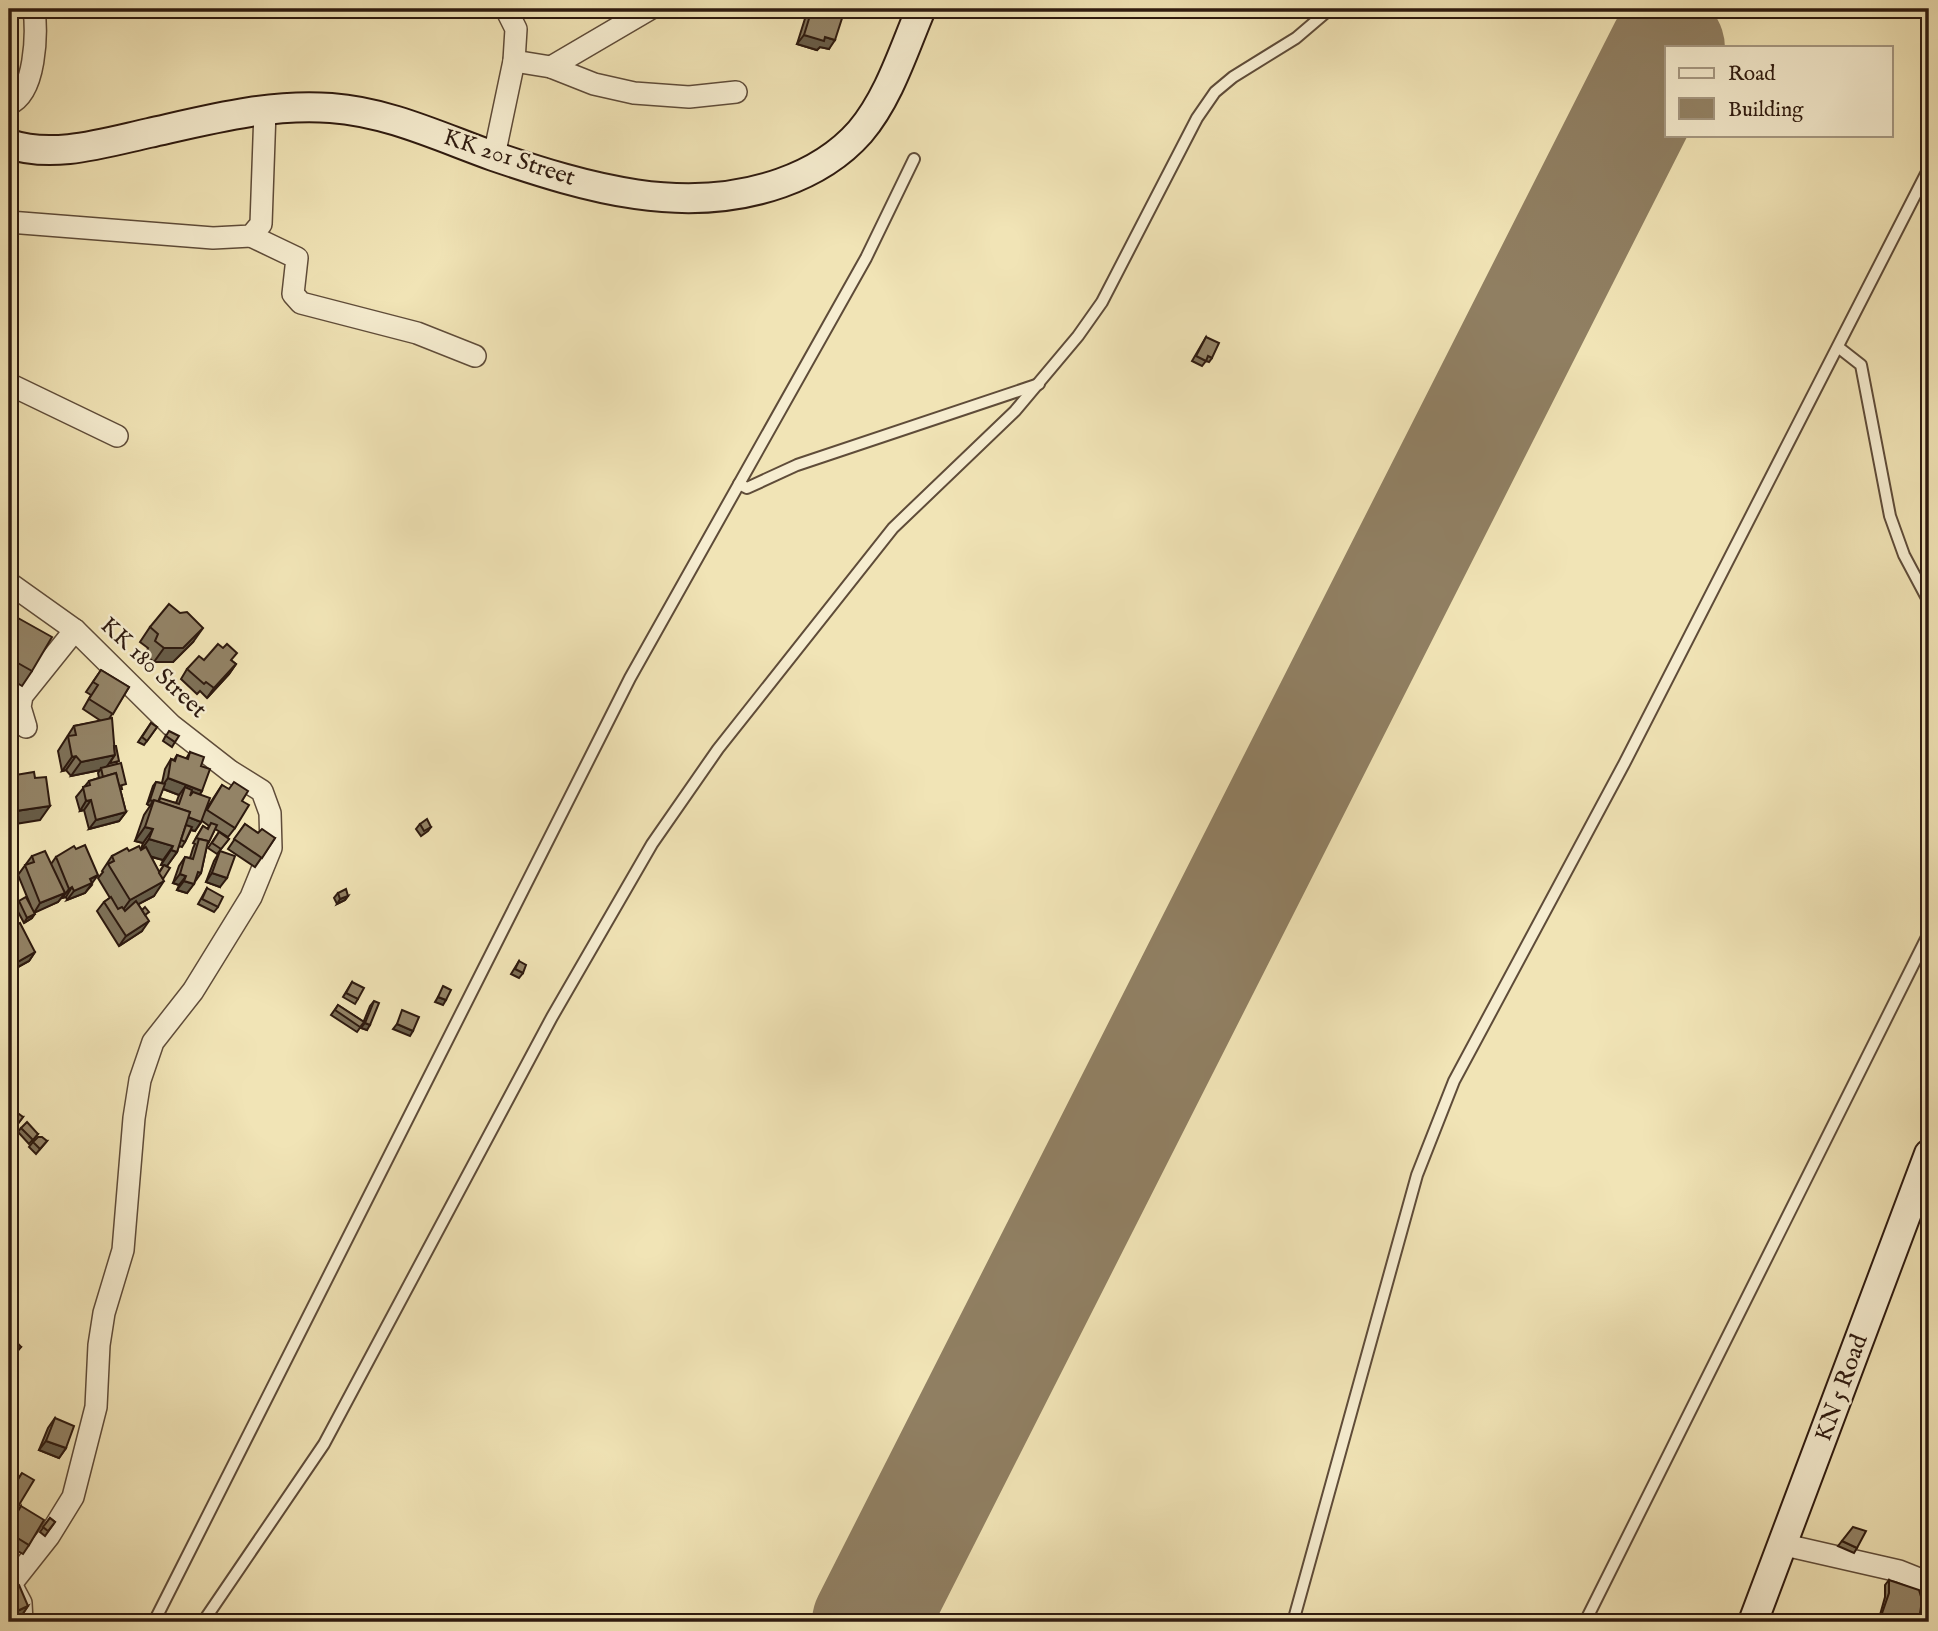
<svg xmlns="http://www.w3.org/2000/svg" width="1938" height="1631" font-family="'IM FELL English',serif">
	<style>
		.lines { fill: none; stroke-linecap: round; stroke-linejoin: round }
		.runway { stroke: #907f62; stroke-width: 116 }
		.lane-casing { stroke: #5f4c39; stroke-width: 14 }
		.street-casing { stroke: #5f4c39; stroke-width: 24 }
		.secondary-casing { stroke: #2e1a0f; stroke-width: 32 }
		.lane { stroke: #f6edd0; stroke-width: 10 }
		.street { stroke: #f6edd0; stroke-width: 21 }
		.secondary { stroke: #f6edd0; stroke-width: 28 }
		.wall { fill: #7e7158; stroke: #2e1a0f; stroke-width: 2; fill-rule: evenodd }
		.shaded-wall { fill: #675c47; stroke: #2e1a0f; stroke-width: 2 }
		.building { fill: #938366; stroke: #2e1a0f; stroke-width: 2 }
		.labels { text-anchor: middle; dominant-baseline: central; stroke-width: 5; stroke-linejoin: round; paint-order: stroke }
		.street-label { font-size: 24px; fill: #2e1a0f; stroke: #f6edd0 }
	</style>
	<rect width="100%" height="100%" fill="#f1e4b6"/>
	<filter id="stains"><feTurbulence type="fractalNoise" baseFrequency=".00286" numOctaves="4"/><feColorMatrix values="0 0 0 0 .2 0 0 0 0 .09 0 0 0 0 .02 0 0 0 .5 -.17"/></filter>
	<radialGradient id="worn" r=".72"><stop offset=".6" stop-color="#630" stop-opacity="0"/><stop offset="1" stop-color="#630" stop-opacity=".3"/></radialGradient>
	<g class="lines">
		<polyline class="runway" points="870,1622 1667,48"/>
		<defs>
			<g id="lane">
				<polyline points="1838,347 1861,365 1890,516 1904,555 1929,602"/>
				<polyline points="739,484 747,488 797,465 1039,384"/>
				<polyline points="154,1622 630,678 866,258 914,159"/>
				<polyline points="203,1622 324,1444 552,1017 652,844 718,749 893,528 1015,411 1078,336 1102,302 1197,118 1215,92 1233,77 1296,38 1330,9"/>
				<polyline points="1293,1622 1417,1175 1454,1081 1624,764 1929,168"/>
				<polyline points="1585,1622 1929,933"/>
			</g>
			<g id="street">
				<polyline points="514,61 551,67 594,84 634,93 689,97 736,92"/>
				<polyline points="551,67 650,9"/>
				<path d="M9,104C36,93 37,34 34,9"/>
				<polyline points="494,156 514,61 516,29 506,9"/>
				<polyline points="9,222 213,238 251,236 261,224 265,111"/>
				<polyline points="251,236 297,258 293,294 301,303 417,333 475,356"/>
				<polyline points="9,384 117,436"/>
				<polyline points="9,583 75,630 171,725 230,771 262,791 270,813 271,848 251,897 193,991 153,1042 140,1080 134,1118 123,1250 104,1313 99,1345 96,1407 73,1497 49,1536 11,1584"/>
				<polyline points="26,727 20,707 22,696 75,630"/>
				<polyline points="1785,1545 1899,1571 1929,1583"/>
				<polyline points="13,1588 21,1603 22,1622"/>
			</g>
			<g id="secondary">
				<path d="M9,144C53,159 104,143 149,133C207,120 271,103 331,108C388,112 440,137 493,156C587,188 685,217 781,183C812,172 838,157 860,132C889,98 904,49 921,9"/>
				<polyline points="1753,1622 1929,1154"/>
			</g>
		</defs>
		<use href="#lane" class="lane-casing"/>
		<use href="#street" class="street-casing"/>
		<use href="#secondary" class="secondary-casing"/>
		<use href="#lane" class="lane"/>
		<use href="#street" class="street"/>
		<use href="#secondary" class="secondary"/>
	</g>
	<g class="wall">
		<polygon points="808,9 845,9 829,49 820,47 817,50 797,44"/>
		<polygon points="1206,337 1212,358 1209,362 1206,361 1202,366 1192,361"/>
		<polygon points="18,618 32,671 22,686 9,678 9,632"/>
		<polygon points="150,627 193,642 173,662 154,662 145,655 148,648 140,642"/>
		<polygon points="204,660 232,661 236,664 229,674 207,698 200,691 197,694 181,679 187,669"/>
		<polygon points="101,670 129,687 109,719 117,764 122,789 120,789 126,812 119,821 89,829 84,810 80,811 76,797 89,781 99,778 98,773 100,770 71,776 66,770 62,771 58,751 74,726 101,721 83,709 91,695 86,692"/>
		<polygon points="151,723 157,727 144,745 138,742"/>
		<polygon points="166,735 175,742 172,747 163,741"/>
		<path d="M190,752L201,766L202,791L200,794L205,811L222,785L242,801L235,828L228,837L215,829L207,845L201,873L187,893L177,890L179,885L173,883L179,866L185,857L190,858L193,848L195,844L193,843L203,826L207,829L209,826L202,821L195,831L191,830L185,842L182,847L179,846L177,852L167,866L154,896L138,904L146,917L142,931L119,946L97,911L104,902L110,898L98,878L103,872L102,871L112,856L141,849L143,843L135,841L144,815L150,806L147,804L153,786L156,782L162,783L165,769L171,759L174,760L177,755L186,759ZM163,789L179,795L176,803L159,799ZM151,857L163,860L161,865H164L159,872Z"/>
		<polygon points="245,824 258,833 275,838 255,867 228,849"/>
		<polygon points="420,824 431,827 428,831 421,836 416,829"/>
		<polygon points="219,832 229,839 217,854 208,848"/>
		<polygon points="220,851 220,887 206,882 214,861"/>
		<polygon points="32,856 51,864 56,857 92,885 85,893 67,900 66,897 62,898 62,897 58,902 34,912 32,918 24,923 15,906 19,901 30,904 18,875"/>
		<polygon points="207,888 218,907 214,912 198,904"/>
		<polygon points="338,893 348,896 345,900 337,904 334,898"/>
		<polygon points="9,930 35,952 29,961 9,972"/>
		<polygon points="519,961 523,973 519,978 511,974"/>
		<polygon points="352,982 358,999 355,1004 343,997"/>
		<polygon points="374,1001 367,1030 361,1028 370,1006"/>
		<polygon points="338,1005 364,1022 357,1032 331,1015"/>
		<polygon points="23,1117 13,1130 9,1126 9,1118"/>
		<polygon points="21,1128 38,1134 29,1144 18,1132"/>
		<polygon points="47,1141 36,1154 29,1147 33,1142"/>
		<polygon points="9,1342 21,1347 12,1358 9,1355"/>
		<polygon points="55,1418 66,1448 59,1458 39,1450 48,1428"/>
		<polygon points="22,1473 19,1505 9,1518 9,1493"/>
		<polygon points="21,1506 29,1545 23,1554 9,1546 9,1526"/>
		<polygon points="50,1518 55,1522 45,1536 40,1532"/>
		<polygon points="1842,1541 1857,1548 1854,1553 1838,1546"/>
		<polygon points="1889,1580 1915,1622 1878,1622 1885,1597 1885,1585"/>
		<polygon points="9,1590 28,1606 22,1615 9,1621"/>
	</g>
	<g class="shaded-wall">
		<polygon points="804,35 825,37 835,40 829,49 820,47 817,50 797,44"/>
		<polygon points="203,628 193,642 173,662 154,662 164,648"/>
		<polygon points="236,664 229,674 207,698 214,688"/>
		<polygon points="115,755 105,769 101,768 100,770 71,776 81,762"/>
		<polygon points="76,756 66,770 62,771 72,757"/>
		<polygon points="168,778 202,791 195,801 185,787 179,795 161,788"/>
		<polygon points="91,800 84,810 80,811 86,801"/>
		<polygon points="150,800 153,801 150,806 147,804"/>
		<polygon points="158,805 201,822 195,831 185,828"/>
		<polygon points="50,806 40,820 9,825 9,812"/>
		<polygon points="126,812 119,821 89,829 96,820"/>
		<polygon points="145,827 153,829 143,843 135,841"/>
		<polygon points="149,839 173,846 163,860 139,853"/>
		<polygon points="171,850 177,852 167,866 161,865"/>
		<polygon points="212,873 227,878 220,887 206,882"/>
		<polygon points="180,874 186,876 179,885 173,883"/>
		<polygon points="98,875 85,893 67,900 74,891 90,879"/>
		<polygon points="164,881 154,896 120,914 130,900"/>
		<polygon points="184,881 194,884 187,893 177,890"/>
		<polygon points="72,887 66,897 62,898 69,889"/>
		<polygon points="65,893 58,902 34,913 40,903"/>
		<polygon points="348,896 345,900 337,904 340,899"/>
		<polygon points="17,902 14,907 9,909 9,905"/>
		<polygon points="35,914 32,918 24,923 27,918"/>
		<polygon points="149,921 142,931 119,946 126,936"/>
		<polygon points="35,952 29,961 9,972 14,964"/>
		<polygon points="438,997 446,1000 443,1005 435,1002"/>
		<polygon points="365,1023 370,1025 367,1030 361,1028"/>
		<polygon points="397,1024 413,1031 410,1036 393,1029"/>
		<polygon points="46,1441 66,1448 59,1458 39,1450"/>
		<polygon points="28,1606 22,1615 9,1621 15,1612"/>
	</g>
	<g class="building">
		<polygon points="812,9 845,9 835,40 825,37 824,41 804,35"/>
		<polygon points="1206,337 1219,343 1212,358 1208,356 1206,361 1196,356"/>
		<polygon points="9,603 17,609 9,620"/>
		<polygon points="169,604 180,613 187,612 203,628 183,648 164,648 155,641 158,634 150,627"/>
		<polygon points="18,618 52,637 32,671 9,658 9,636"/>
		<polygon points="218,644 223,648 227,644 237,653 231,660 236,664 214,688 206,682 204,684 187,669 199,656 204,660"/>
		<polygon points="101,670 129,687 113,714 89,699 98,685 93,682"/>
		<polygon points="112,718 115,755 81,762 76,756 72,757 68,736 76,735 74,726"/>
		<polygon points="151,723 157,727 147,741 142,737"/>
		<polygon points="169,731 179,736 175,742 166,736"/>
		<polygon points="114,746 116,746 119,761 111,763 111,761 115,755"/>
		<polygon points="190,752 204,757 201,766 210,769 202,791 168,778 171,759 175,761 177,755 188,759"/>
		<polygon points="121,763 126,784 119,786 116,773 103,777 101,768"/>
		<polygon points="34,772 35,778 46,777 50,806 9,812 9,776"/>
		<polygon points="116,773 126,812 96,820 91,800 86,801 83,787 90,785 89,781"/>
		<polygon points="156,782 165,784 158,802 150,800"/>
		<polygon points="234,782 248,791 242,801 249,805 235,828 207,810 222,785 229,789"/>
		<polygon points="185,787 192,790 190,796 193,792 210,798 201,822 188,817 190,812 159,802 160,798 179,804"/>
		<polygon points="154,800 190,812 177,852 171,850 173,846 149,839 153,829 145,827"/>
		<polygon points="427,819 431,827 424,831 420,824"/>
		<polygon points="211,823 217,825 208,844 208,841 196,838 203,826 208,829"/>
		<polygon points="245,824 258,833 262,829 275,838 262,858 234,839"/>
		<polygon points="186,825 192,827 185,842 181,840"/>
		<polygon points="219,832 229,839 221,849 212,843"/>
		<polygon points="199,839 208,841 201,873 198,872 194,884 184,881 186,876 180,874 185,857 193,859"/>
		<polygon points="85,845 98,875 90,879 92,883 74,891 72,887 69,889 56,857 74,846 76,849"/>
		<polygon points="139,846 141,850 146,847 164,881 130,900 108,864 114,861 112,856 127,848 129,851"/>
		<polygon points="45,851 65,893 40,903 25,865 34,862 32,856"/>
		<polygon points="220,851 235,856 227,878 212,873"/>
		<polygon points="164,865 170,868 163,879 159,873"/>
		<polygon points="10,884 17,902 9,905 9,885"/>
		<polygon points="207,888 223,897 218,907 202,899"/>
		<polygon points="346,889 348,896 340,899 338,893"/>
		<polygon points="26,897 35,914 27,918 19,901"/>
		<polygon points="111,897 118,909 122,907 125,911 136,901 149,921 126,936 104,902"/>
		<polygon points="145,907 149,912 145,915 142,910"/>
		<polygon points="20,923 35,952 14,964 12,960 9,962 9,930"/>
		<polygon points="519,961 526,965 523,973 515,969"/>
		<polygon points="352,982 364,988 358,999 346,993"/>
		<polygon points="443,986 451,990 446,1000 438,997"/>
		<polygon points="374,1001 379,1003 370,1025 365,1023"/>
		<polygon points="338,1005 364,1022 360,1027 335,1010"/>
		<polygon points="402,1010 419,1017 413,1031 397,1024"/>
		<polygon points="15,1111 23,1117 17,1125 9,1119"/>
		<polygon points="27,1122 38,1134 33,1140 21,1128"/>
		<polygon points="38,1137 42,1137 47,1141 40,1149 33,1142"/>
		<polygon points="13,1338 21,1347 15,1353 9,1346 9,1342"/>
		<polygon points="55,1418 74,1426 66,1448 46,1441"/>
		<polygon points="22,1473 34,1480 19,1505 9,1499 9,1494"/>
		<polygon points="9,1501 16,1505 9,1518"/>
		<polygon points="21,1506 44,1520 29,1545 11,1534 16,1526 11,1523"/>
		<polygon points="50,1518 55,1522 48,1531 43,1527"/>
		<polygon points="1853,1527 1866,1531 1857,1548 1842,1541"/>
		<polygon points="1889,1580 1919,1590 1922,1600 1920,1614 1915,1622 1879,1622 1889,1593"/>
		<polygon points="19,1585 28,1606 15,1612 9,1600 9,1590"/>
	</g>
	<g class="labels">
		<g class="street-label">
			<text transform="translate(509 158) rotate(18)">KK 201 Street</text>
			<text transform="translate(153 668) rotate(43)">KK 180 Street</text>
			<text transform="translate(1842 1388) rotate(-70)">KN 5 Road</text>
		</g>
	</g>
	<rect width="1938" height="1631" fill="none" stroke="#f1e4b6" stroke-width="35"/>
	<rect x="10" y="10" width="1917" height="1610" fill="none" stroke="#2e1a0f" stroke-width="3.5"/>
	<rect x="18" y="18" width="1903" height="1596" fill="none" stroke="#2e1a0f" stroke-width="2"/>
	<rect x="1665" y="46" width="228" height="91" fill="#f6edd0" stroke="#a69983" stroke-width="2"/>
	<rect x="1679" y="68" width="35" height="10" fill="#f6edd0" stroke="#a69983" stroke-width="2"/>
	<text x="1728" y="80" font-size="21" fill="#2e1a0f">Road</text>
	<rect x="1679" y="98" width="35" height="21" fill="#938366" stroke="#a69983" stroke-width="2"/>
	<text x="1728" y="116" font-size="21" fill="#2e1a0f">Building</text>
	<rect width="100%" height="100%" filter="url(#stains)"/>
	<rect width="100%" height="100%" fill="url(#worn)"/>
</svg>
